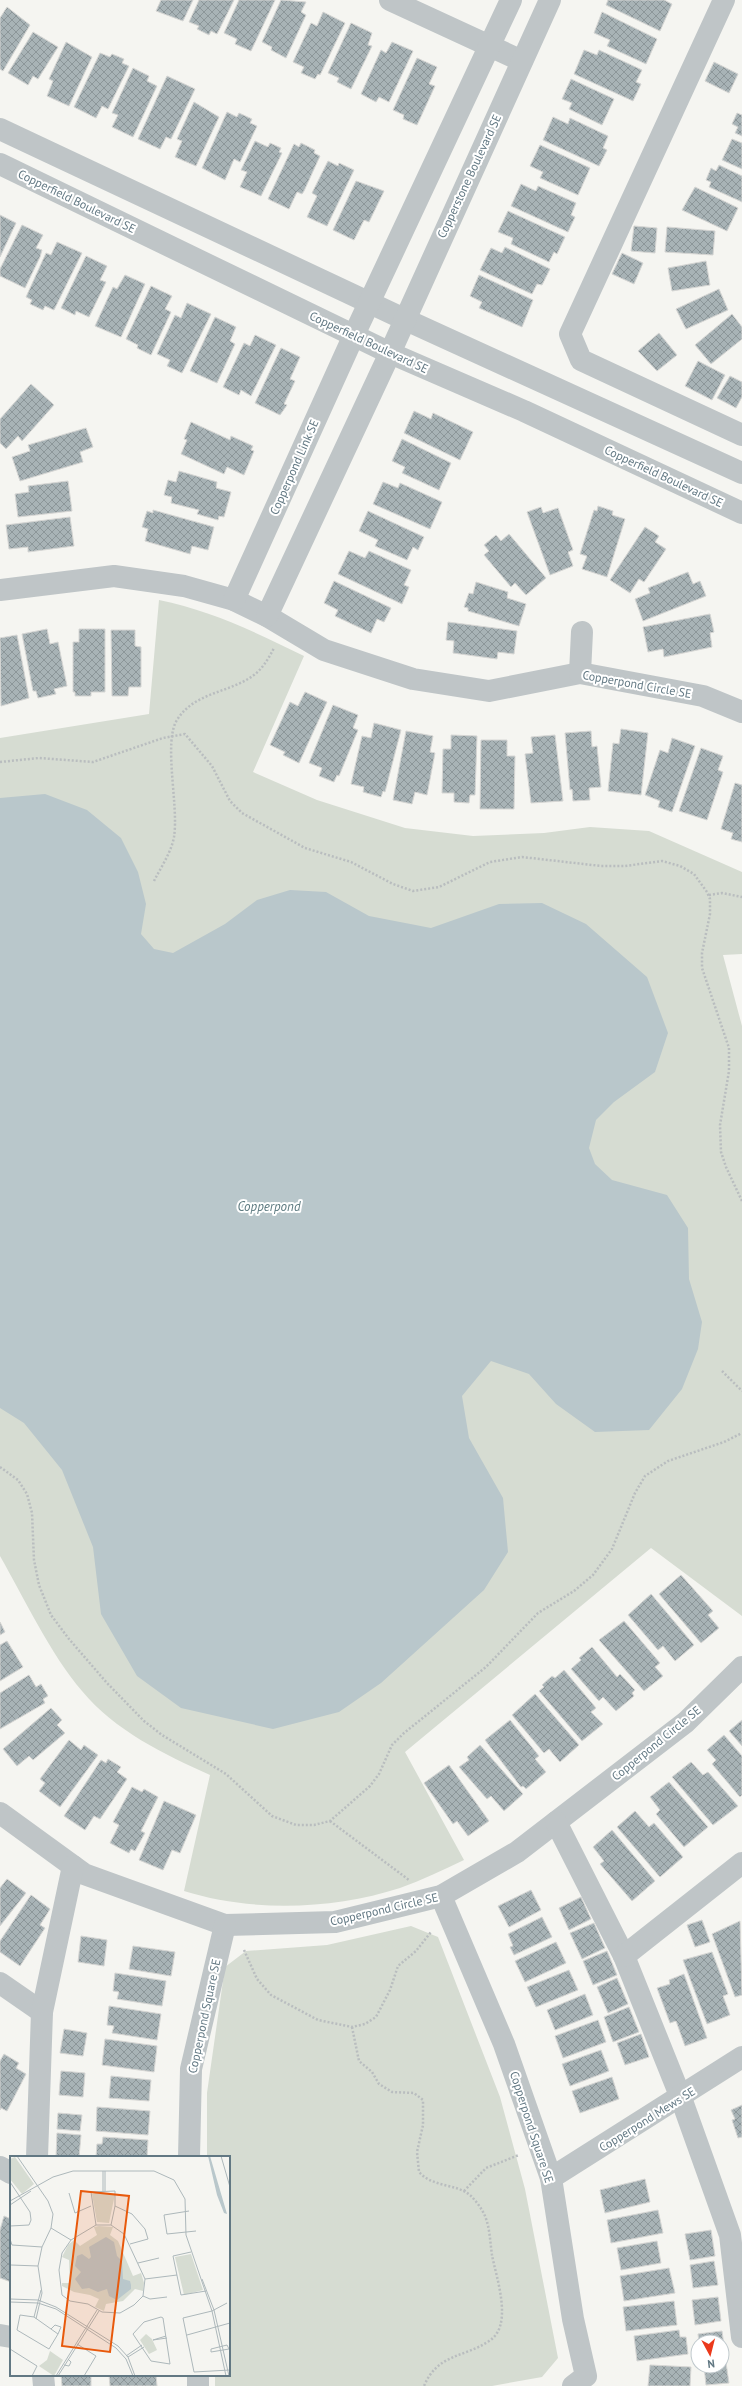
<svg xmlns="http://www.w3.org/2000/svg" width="742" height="2386" font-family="'PT Sans',sans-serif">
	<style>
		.park { fill: #d6dcd2 }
		.water { fill: #b9c7cb }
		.building { fill: url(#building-cross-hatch); stroke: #d6d6d4 }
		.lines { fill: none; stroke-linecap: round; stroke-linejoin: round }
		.path { stroke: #b9bdbf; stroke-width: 2.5; stroke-dasharray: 2 2; stroke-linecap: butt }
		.minor { stroke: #bfc5c7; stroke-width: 22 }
		.labels { text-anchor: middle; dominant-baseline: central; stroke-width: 4; stroke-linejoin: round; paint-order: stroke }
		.street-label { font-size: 12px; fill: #627883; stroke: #fff }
		.water-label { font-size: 13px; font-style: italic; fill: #5e7b81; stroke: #fff }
		.inset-road { fill: none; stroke: #adb8bb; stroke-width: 1 }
		.view { fill: #e8590c; fill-opacity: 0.15; stroke: #e8590c; stroke-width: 2 }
		.inset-edge { fill: none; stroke: #627883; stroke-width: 2 }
	</style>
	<defs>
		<pattern id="building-cross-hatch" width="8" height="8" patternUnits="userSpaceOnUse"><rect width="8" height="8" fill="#a8b3b6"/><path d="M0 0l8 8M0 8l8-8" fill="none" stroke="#8c9699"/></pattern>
	</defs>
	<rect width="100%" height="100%" fill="#f5f5f1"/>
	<g class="park">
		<path d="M159,600C210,610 257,633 304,656L253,772L317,800L405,828L473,836L544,833L590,827L649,831L742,872V954L723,955L742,1026V1616L651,1548L405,1752L464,1860C443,1870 422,1880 400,1888C332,1910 251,1912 184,1891L210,1775C164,1754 115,1731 82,1691C51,1655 24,1598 0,1556V738L149,714Z"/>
		<polygon points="411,1926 438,1937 500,2097 525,2189 558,2358 542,2377 492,2386 215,2386 215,2375 229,2375 229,2157 207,2157 207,2093 225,1967 246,1951 327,1945"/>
	</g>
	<polygon class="water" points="45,794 87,810 121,838 138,872 146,904 141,934 154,949 173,953 225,924 257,900 290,890 326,892 369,916 431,928 499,904 542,903 586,924 647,977 668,1033 655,1072 614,1102 596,1120 589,1148 595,1164 612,1180 667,1195 688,1228 689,1279 702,1322 698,1349 682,1389 649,1430 595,1432 556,1404 529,1374 491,1361 462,1396 469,1438 503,1498 508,1552 484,1590 381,1683 339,1712 273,1729 181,1708 137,1676 101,1614 93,1547 62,1470 24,1423 0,1408 0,798"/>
	<g class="building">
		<polygon points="161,0 193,0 183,21 156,11"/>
		<polygon points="199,0 234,0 217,34 211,31 209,35 197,29 199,26 189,22"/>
		<polygon points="239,0 275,0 251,51 235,44 237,39 224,33"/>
		<polygon points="281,0 306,2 301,12 306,15 286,58 271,50 272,47 262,42"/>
		<polygon points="608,0 664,0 672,4 660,31 606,5"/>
		<polygon points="7,7 30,25 3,71 0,69 0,18"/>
		<polygon points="323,12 345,23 320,75 318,74 315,79 301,73 304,67 293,62 311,23 317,26"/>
		<polygon points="602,12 657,39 646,64 607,46 610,40 594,33"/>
		<polygon points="351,23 372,33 368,45 372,46 351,89 337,82 339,78 328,73"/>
		<polygon points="33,32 58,47 38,79 33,76 28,85 8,73"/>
		<polygon points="66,42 92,57 69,106 47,96 53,81 49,79"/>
		<polygon points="392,42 413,51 389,102 379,97 376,102 361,94 381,50 386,53"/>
		<polygon points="584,50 597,55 599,50 642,70 636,82 641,84 633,101 574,74"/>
		<polygon points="100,53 110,57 112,54 124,59 122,63 129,66 108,109 102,106 96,118 74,107"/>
		<polygon points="417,58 437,67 429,84 435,86 417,125 403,119 404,115 393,110"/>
		<polygon points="714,62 738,74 729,93 705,81"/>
		<polygon points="133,68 149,76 147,81 157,86 133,137 112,127 118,115 112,113"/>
		<polygon points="167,76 195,89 171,139 166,137 160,149 138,139"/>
		<polygon points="571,79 614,99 602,125 569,109 572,103 562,99"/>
		<polygon points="194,102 219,117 196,166 175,157 182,141 177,139"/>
		<polygon points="227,112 237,117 239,113 252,119 250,123 257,126 240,162 234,159 225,180 202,168"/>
		<polygon points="737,113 742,115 742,136 735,133 738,127 732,124"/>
		<polygon points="553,117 568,124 570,118 608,136 603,148 607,150 599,166 543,140"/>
		<polygon points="732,139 742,143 742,169 722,160"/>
		<polygon points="255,141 268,147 270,143 281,148 279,152 282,153 261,196 240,187 247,172 241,170"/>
		<polygon points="301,143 315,150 314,153 320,156 304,191 302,194 297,192 289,209 268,199 294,144 299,147"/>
		<polygon points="540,145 590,168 578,195 540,178 543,172 530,166"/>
		<polygon points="328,161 338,166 339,163 354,170 327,226 307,217 317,196 312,193"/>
		<polygon points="719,165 742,176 742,202 709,187 711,182 706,180 711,168 716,171"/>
		<polygon points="356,181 384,191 369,222 364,220 354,240 333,230"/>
		<polygon points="521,184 536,191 538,186 576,203 571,215 575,217 568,232 511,206"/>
		<polygon points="695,187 738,208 727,231 682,210"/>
		<polygon points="508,211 565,237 557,254 554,252 549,262 511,244 513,238 498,232"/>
		<polygon points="0,215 16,223 0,257"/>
		<polygon points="22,225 43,235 36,248 42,250 40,257 25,288 0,276 0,269"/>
		<polygon points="634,226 657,228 655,253 631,251"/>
		<polygon points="667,227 715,231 713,255 665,252"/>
		<polygon points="57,242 82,253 54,310 45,306 43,310 30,304 32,300 26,297 46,253 51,255"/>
		<polygon points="505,247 550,269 542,285 537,284 532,294 480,270 491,248 502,253"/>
		<polygon points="622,253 643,263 634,284 612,274"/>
		<polygon points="86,256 107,266 100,280 106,282 89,317 76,311 75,315 61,308"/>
		<polygon points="706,261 710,285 672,291 668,268"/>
		<polygon points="125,275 145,284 121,337 95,326 113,287 117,289"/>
		<polygon points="479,275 533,300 522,327 479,308 482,302 470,296"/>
		<polygon points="151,286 172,296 165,309 171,312 151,355 137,348 138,345 126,339"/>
		<polygon points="719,289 728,310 686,329 676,309"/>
		<polygon points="187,303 211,314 182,373 167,366 170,360 157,354 175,315 181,318"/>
		<polygon points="732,314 742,327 742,339 711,364 695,345"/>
		<polygon points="215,317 236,327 230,341 235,344 217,383 190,371"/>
		<polygon points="659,333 677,355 657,371 638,351"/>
		<polygon points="255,335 276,345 251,396 241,390 239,395 223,387 244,343 250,346"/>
		<polygon points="281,348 300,357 290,379 295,381 284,404 287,405 280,415 255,403"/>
		<polygon points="698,361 725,375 712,400 685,386"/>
		<polygon points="730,376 742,382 742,397 736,408 717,398"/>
		<polygon points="31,384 54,405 22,441 18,436 6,449 0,443 0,419"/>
		<polygon points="414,411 431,419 433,413 473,432 460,460 404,433"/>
		<polygon points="191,422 230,440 231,436 253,446 251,450 254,451 244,475 227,467 224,474 181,454 187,440 184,439"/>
		<polygon points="86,428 93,447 80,452 83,462 20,481 12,457 30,451 28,445"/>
		<polygon points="402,439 451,463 439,490 402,473 405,467 392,461"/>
		<polygon points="179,471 217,482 216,488 231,492 224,517 219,516 218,520 197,514 199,510 171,503 172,497 164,495 168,480 176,482"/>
		<polygon points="68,481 72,511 18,517 15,494 29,492 28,486"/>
		<polygon points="383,482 398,488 400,483 442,502 430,529 373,504"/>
		<polygon points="598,506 613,511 612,515 625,519 607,577 582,569 587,556 580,554 594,510 597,511"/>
		<polygon points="541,507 543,513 558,508 573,550 568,552 573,566 550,575 527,512"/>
		<polygon points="153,510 214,527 208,550 192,546 190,554 145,541 148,529 142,527 147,511 153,513"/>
		<polygon points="368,511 424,537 418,550 413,547 407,560 375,546 378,540 359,531"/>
		<polygon points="70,517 74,546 28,552 28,547 9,549 6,525"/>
		<polygon points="645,527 659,536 655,542 666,549 644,582 639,579 630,593 610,580"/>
		<polygon points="509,534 546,578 526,595 515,583 511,587 484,555 489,551 484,545 496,535 501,541"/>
		<polygon points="349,551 365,558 369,551 411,570 404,585 409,587 402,604 338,574"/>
		<polygon points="688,572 693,584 700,581 706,596 643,621 635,599 650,593 648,588"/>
		<polygon points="334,581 391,608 384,622 377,619 371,633 335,616 338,610 324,603"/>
		<polygon points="476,582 508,592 507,598 526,604 519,626 468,611 468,608 464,607 469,593 473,594"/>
		<polygon points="710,614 714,632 710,633 712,647 664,657 663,649 648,652 643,627"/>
		<polygon points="448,622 517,631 514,654 498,652 497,659 453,653 454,641 446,640"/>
		<polygon points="47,629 50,644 58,642 67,686 54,689 56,694 38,698 36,691 33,691 22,634"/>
		<polygon points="79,629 105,629 105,692 91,692 91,696 75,696 75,692 73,692 73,642 79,642"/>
		<polygon points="111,630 135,630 135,646 141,647 141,687 129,687 128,696 112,696"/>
		<polygon points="17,635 29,698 1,706 0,638"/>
		<polygon points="305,692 327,702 299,763 283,755 285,752 270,745 290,702 298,706"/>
		<polygon points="333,705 358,715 353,728 358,730 339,776 337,775 334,782 319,776 322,768 309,763"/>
		<polygon points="374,723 401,730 385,792 383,791 381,797 363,792 364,787 351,784 362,736 371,738"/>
		<polygon points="621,729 648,733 641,795 608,791 613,743 619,744"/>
		<polygon points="406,731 433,736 430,752 435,753 427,795 415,792 412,804 393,800"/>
		<polygon points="591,731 592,747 597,746 601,787 589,788 590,800 573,801 572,789 570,790 565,733"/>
		<polygon points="451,735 477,736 475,795 470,795 469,803 454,802 454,793 442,793 443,749 451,749"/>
		<polygon points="555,735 563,801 531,803 525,754 533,753 531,737"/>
		<polygon points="672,738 695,746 672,812 658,807 660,801 645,795 660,750 668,753"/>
		<polygon points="481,740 507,740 507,756 515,756 514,809 480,809"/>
		<polygon points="701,748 723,756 718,770 723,772 707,820 679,811"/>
		<polygon points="735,783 742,785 742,842 731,839 733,833 721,829"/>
		<polygon points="681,1575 713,1611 708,1615 719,1628 701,1643 659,1594"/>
		<polygon points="651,1594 694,1645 675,1661 663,1646 658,1650 628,1615"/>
		<polygon points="624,1621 660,1663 655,1667 663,1676 644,1691 599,1640"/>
		<polygon points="0,1622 5,1632 0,1635"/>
		<polygon points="7,1641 23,1667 0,1681 0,1645"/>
		<polygon points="592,1647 617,1677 620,1674 635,1690 632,1693 634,1696 616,1711 603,1697 599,1701 571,1669 581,1660 579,1658"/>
		<polygon points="564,1670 596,1708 591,1712 603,1724 582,1741 539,1691 544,1687 542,1685 552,1676 555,1678"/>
		<polygon points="29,1675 36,1687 41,1684 48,1696 43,1699 45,1703 0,1729 0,1693"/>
		<polygon points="535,1694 579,1745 560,1762 549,1749 544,1753 512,1715"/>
		<polygon points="51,1708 62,1720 57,1725 65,1733 33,1760 29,1756 17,1766 3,1749"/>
		<polygon points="510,1720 539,1756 535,1759 546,1772 526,1789 523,1786 521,1787 485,1740"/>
		<polygon points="742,1720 742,1746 729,1731"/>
		<polygon points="724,1735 742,1756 742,1795 740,1797 712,1764 716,1760 707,1750"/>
		<polygon points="69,1740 81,1750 84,1745 98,1755 60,1807 39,1791 45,1783 40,1779"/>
		<polygon points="480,1745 523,1794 504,1811 491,1796 487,1799 459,1767 469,1760 467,1757"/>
		<polygon points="108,1759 121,1767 117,1772 127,1779 100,1819 94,1816 85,1830 64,1816 101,1760 106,1763"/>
		<polygon points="691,1762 703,1775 708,1772 738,1806 713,1825 672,1777"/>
		<polygon points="449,1765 489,1821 468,1836 457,1821 453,1824 424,1783"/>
		<polygon points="669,1782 708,1827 684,1847 656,1814 660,1810 650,1797"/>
		<polygon points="132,1787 142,1792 144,1789 158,1797 141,1831 145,1833 135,1851 131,1849 129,1853 110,1843 119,1825 113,1822"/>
		<polygon points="164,1801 196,1815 180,1853 172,1850 163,1870 139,1860"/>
		<polygon points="635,1811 649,1827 654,1823 683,1857 660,1877 617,1827"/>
		<polygon points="612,1830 655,1881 632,1901 600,1864 604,1861 593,1847"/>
		<polygon points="7,1879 26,1893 0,1926 0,1888"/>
		<polygon points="531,1890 541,1910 509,1927 498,1906"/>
		<polygon points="31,1895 50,1909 40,1925 45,1928 20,1966 0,1952 0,1941"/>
		<polygon points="581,1897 591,1919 569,1930 559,1908"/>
		<polygon points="542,1917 552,1937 514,1955 510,1947 513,1946 508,1934"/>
		<polygon points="702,1920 710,1942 695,1947 687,1925"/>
		<polygon points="740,1921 742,1995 735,1997 712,1934"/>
		<polygon points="594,1923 605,1948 582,1959 570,1933"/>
		<polygon points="81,1936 107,1940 104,1966 78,1962"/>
		<polygon points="556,1942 566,1963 525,1982 515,1961"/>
		<polygon points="133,1946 175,1952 171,1976 129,1969"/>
		<polygon points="607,1951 617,1975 593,1985 583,1961"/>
		<polygon points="712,1952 728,1994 723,1996 730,2015 707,2024 683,1960"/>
		<polygon points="569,1970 578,1990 536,2007 527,1987"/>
		<polygon points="115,1973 166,1981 162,2006 117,1999 119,1992 113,1991"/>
		<polygon points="684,1974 707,2038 685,2046 676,2021 670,2023 657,1988 670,1984 669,1980"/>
		<polygon points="617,1978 628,2004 608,2013 597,1987"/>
		<polygon points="585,1994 593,2015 555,2030 547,2010"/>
		<polygon points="109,2006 161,2014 157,2040 112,2033 114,2026 107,2025"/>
		<polygon points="629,2007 639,2032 613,2042 604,2017"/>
		<polygon points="598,2020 606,2042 563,2058 555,2036"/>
		<polygon points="64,2029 87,2033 83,2056 60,2053"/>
		<polygon points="641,2034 649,2057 625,2065 617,2043"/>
		<polygon points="105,2039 157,2046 154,2072 102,2065"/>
		<polygon points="601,2050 609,2071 570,2086 562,2064"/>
		<polygon points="4,2054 19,2063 16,2068 26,2074 7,2111 1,2108 0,2110 0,2061"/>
		<polygon points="61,2071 85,2073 83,2097 59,2095"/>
		<polygon points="111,2076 151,2080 149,2101 109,2098"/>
		<polygon points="612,2077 619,2099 580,2113 572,2091"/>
		<polygon points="742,2105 742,2137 738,2138 732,2120 735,2119 731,2110"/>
		<polygon points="97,2107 150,2111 148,2135 96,2131"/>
		<polygon points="58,2113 82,2115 80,2131 57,2129"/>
		<polygon points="57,2133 81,2135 79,2157 56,2157"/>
		<polygon points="103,2137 148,2140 147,2157 96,2157 97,2144 102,2144"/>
		<polygon points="645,2179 650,2202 605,2213 600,2190"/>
		<polygon points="658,2210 663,2233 611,2243 607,2220"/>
		<polygon points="4,2216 11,2219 11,2282 0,2278 0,2230"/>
		<polygon points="711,2230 715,2256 690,2260 685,2234"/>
		<polygon points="657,2241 661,2263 621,2270 617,2248"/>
		<polygon points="714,2261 718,2285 693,2288 690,2265"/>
		<polygon points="669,2268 675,2293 624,2301 620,2276"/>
		<polygon points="718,2297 721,2321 695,2325 692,2300"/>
		<polygon points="674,2301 677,2325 626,2331 623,2307"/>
		<polygon points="679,2330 680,2337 686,2337 688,2354 637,2361 634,2336"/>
		<polygon points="722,2331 725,2353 722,2353 722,2342 699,2342 698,2334"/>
		<polygon points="722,2356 725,2356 729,2383 706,2385 704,2366 722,2366"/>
		<polygon points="650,2365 691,2367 690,2386 648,2386"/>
		<polygon points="61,2375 91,2375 91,2386 62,2386"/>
		<polygon points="109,2375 156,2375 157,2386 110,2386"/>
	</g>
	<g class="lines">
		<g class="path">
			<polyline points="0,762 39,758 93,762 163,738 185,734 212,766 230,801 242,813 305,848 351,862 393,884 413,891 439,887 490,862 522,857 601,866 625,866 662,861 680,866 694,874 707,892 710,899 710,914 702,953 702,968 729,1048 729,1071 720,1125 721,1152 726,1167 742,1201"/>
			<path d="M154,881C161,867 171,853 174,837C179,806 163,742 177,720C194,692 230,693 254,675C263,668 269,658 274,648"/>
			<polyline points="709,895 722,893 742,897"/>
			<polyline points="722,1371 742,1391"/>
			<polyline points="0,1467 18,1480 27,1494 32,1513 34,1560 39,1585 51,1615 69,1639 107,1683 144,1721 162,1735 226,1774 272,1816 296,1825 314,1825 330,1821 370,1786 379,1774 392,1745 404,1733 486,1667 538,1613 574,1591 593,1575 612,1549 635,1493 645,1476 668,1461 724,1442 742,1433"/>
			<polyline points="330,1821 409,1880"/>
			<polyline points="244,1950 257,1979 271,1995 318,2020 352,2027 365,2024 376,2017 390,1990 398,1966 416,1951 431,1932"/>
			<path d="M352,2027L359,2061L372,2072L379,2084L392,2092L414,2093L423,2100V2125L417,2152L419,2172C433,2188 457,2183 471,2196C476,2201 482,2209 485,2216C490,2228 490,2242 492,2255C496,2277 514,2326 489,2341C464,2358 438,2353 424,2386"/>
			<polyline points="464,2191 486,2168 519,2155"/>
		</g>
		<g class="minor">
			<polyline points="390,0 522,61"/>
			<polyline points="724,0 570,334 581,360 742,435"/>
			<polyline points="0,129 404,319 742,473"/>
			<polyline points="0,164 390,353 524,411 742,513"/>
			<polyline points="0,590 114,576 184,586 234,600 267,616 324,650 413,679 489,691 580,673 703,696 742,712"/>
			<polyline points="234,600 354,335 511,0"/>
			<polyline points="267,616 390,353 550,0"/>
			<polyline points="580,673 582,632"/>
			<polyline points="0,1813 84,1874 225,1925 335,1922 441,1896 517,1852 686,1722 742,1667"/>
			<polyline points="556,1822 624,1956 681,2098 730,2235 742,2337"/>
			<polyline points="441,1896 504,2044 551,2178 573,2319 586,2376 573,2386"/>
			<polyline points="624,1956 742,1863"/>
			<polyline points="0,1983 42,2012"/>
			<polyline points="37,2157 42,2012 73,1866"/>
			<polyline points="189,2157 191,2069 225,1925"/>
			<polyline points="0,2167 11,2173"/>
			<polyline points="551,2178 742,2057"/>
			<polyline points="0,2335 11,2337"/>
			<polyline points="43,2375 44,2386"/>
			<polyline points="198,2375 198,2386"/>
		</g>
	</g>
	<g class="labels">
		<g class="street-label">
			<text transform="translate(469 176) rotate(-65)">Copperstone Boulevard SE</text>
			<text transform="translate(77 201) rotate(26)">Copperfield Boulevard SE</text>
			<text transform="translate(369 342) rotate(25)">Copperfield Boulevard SE</text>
			<text transform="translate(294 467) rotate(-66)">Copperpond Link SE</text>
			<text transform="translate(664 476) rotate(25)">Copperfield Boulevard SE</text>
			<text transform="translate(637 684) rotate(10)">Copperpond Circle SE</text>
			<text transform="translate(656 1743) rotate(-39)">Copperpond Circle SE</text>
			<text transform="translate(384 1909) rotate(-13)">Copperpond Circle SE</text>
			<text transform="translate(204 2016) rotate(-78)">Copperpond Square SE</text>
			<text transform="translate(647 2119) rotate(-32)">Copperpond Mews SE</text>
			<text transform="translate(532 2127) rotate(72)">Copperpond Square SE</text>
		</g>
		<g class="water-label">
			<text x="269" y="1206">Copperpond</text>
		</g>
	</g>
	<g transform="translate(10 2156)">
		<rect width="220" height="220" fill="#f5f5f1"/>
		<path d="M5,1L24,28L12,38L0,23V3ZM89,36L105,38L99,67L87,66L82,38ZM89,70L103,71L100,79L108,85L123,120L131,117L134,127L133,135L125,133L113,145L96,148L94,155L85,151L89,143L80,139L64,136L52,130V127H60L59,104L52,101L58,89L64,84L70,90L87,79L84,71ZM181,98L193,134L174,139L165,101ZM136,178L142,183L147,194L139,198L130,184ZM40,195L53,204L44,220L29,210L37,204Z" fill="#d6dcd2"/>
		<path d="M198,0H200L217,58L214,57L207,39ZM96,81L104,86L107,100L112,105L113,123L120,125L121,129V133L107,144L99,140L97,133L88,136L79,132L72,133L65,123L71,116L65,110L67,100L72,98L79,103L81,101L79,91Z" fill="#b9c7cb"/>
		<path class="inset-road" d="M7,0L38,45L43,58L41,72L32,91L28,110L32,137L26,163M211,0L220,31M93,15V35M0,26L20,56L21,64L19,69L0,70M95,35V15M59,37L65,57L81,50M0,45L43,21L63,15H144L164,24L175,43L176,79L202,155L216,220M0,49L21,35M105,50L122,58L135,73L138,83L120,88M179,55L154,59L157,78L186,75M86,69H101L114,78L135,123L133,140L124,149L110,157L92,156L78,148L60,145L52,139L49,114L52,97L61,84ZM86,69L81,36L105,35V50L101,69M41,72L61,84M0,83L2,89L32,91M181,96L163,100L171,139L196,135M128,107L149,102M1,109L28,110M135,123L167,119M192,123L204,154L219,220M133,140L140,143L157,141M0,143L28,144L46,151L108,190L118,201L125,220M0,146L28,147L46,153L106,192L116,203L123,220M217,147L202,155L173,162L184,216L220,214M10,159L24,161L48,178L39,193L7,174ZM24,161L31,134M151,161L153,162L160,208L141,205L123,178L134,166ZM41,173L45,169L51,171L48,178M177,179L220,167M156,180L143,184L157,182M67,188L86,200L74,220M217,189L219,193L201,196V193ZM0,193L27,210L22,220M116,200L132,189M118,201L134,191M54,209L59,210L61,206L58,203M46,220L87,154M48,220L89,155"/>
		<path class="view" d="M71,35L119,40L100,196L52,190Z"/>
		<rect width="220" height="220" class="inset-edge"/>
	</g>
	<g transform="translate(710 2354) rotate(173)"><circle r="19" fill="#ffffff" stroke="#c0c9cd"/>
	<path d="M0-3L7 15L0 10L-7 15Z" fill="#eb391b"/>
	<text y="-6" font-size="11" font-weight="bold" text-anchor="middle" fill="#627883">N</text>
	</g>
</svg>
